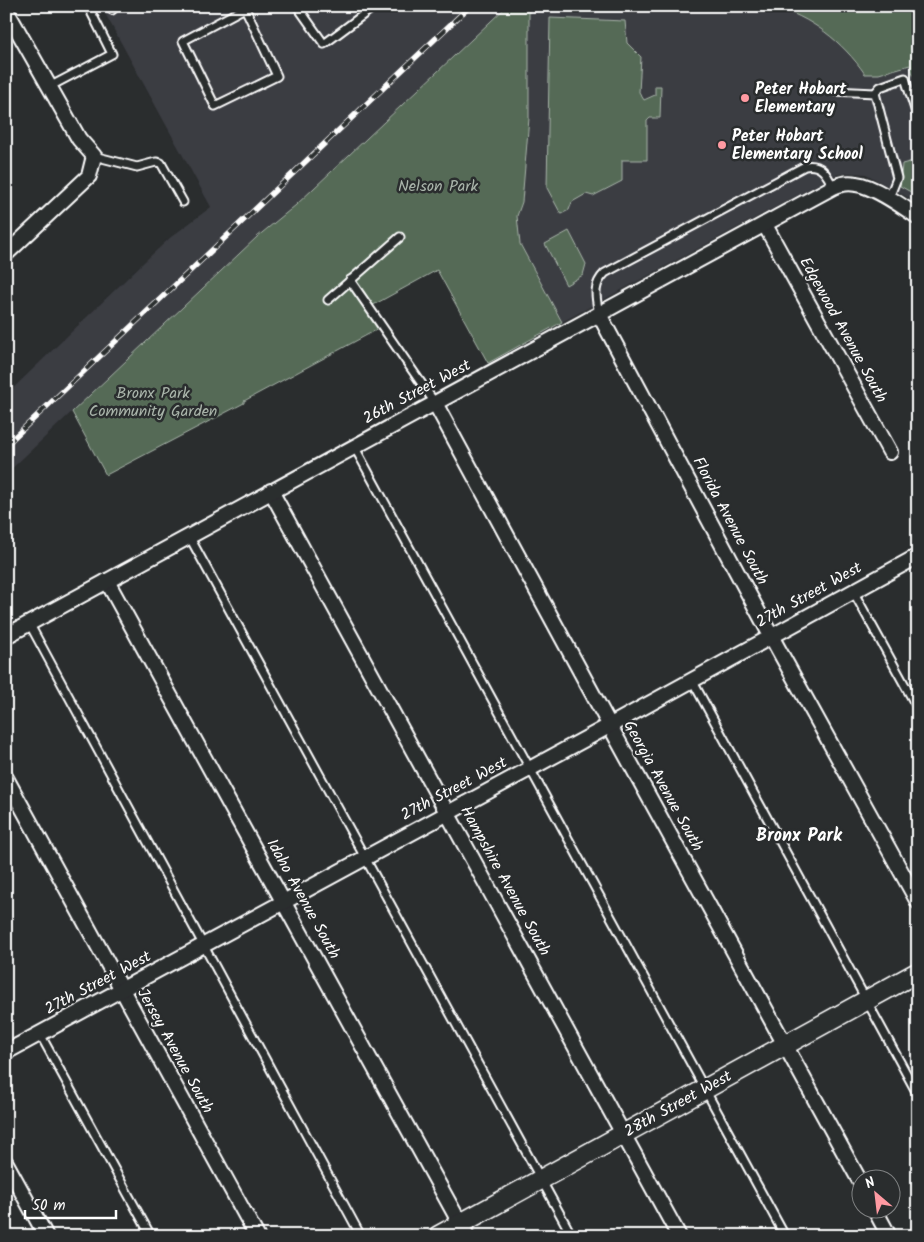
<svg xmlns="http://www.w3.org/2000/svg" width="924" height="1242" font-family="Kalam,sans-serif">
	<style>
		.built { fill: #3b3c42 }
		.green { fill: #546b57; stroke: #aab5ab }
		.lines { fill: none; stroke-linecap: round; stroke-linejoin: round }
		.lane-casing { stroke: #fff; stroke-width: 11 }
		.street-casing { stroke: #fff; stroke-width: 18 }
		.secondary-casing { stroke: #fff; stroke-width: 22 }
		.lane { stroke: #2a2d2e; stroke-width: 7 }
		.street { stroke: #2a2d2e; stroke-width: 14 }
		.secondary { stroke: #2a2d2e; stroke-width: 19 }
		.rail-casing { stroke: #fff; stroke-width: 5.5 }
		.rail { stroke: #2a2d2e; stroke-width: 4; stroke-dasharray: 11; stroke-linecap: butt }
		.poi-dot { fill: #ff9aa2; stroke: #2a2d2e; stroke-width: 2 }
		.labels { text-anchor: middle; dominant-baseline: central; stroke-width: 5; stroke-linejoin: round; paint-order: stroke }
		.poi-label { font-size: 16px; font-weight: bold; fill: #fff; stroke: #2a2d2e; text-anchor: start }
		.park-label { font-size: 16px; fill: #aab5ab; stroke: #2a2d2e }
		.street-label { font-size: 16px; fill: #fff; stroke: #2a2d2e }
		.neighbourhood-label { font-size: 18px; font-weight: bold; fill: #fff; stroke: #2a2d2e }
	</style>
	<rect width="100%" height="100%" fill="#2a2d2e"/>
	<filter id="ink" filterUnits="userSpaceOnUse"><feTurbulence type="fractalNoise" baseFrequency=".02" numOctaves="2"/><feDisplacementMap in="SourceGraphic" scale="10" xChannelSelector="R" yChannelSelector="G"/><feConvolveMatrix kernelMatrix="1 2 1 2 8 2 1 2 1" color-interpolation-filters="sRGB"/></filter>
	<g filter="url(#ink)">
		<g class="built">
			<polygon points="101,6 507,6 296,205 257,237 6,474 6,395 144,262 171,237 211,207"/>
			<polygon points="529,6 772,6 800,16 820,27 841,45 865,74 879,74 911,65 918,91 918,203 866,174 850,173 835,175 562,322 520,244 517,216 522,202 529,118"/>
		</g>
		<g class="green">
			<polygon points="507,6 529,6 529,118 522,202 517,216 520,244 562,322 488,363 437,270 366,309 380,328 244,401 244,403 106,475 72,412 257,237 296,205"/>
			<path d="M772,6H918V91L910,65L879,74H865C842,41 811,17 772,6Z"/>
			<polygon points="550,18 625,21 627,43 641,57 639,92 644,100 655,95 655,86 661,86 660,118 650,118 647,121 647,160 622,160 622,181 593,196 586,194 572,202 569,210 561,214 547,188"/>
			<polygon points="913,161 918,176 918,196 900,186 902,164"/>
			<polygon points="569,231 586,264 583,275 566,285 545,244"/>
		</g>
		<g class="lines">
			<defs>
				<g id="lane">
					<polyline points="245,6 245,8 277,76 215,106 183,41 245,8"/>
					<polyline points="297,6 324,44 375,6"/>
					<polyline points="112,10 116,6"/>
					<polyline points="49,87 112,54 88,6"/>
					<polyline points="833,91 875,93"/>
					<polyline points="94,156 137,167 156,162 161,163 183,202"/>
					<polyline points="889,198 897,178 875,93 880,87 905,78 918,119"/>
					<polyline points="350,280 435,403"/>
					<polyline points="328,300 400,237"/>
					<path d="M599,314C596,297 592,286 605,273L805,166C821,163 827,174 833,187"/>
					<polyline points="354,446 785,1236"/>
					<polyline points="189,536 572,1236"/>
					<polyline points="853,591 918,709"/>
					<polyline points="29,623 361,1236"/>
					<polyline points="692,680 918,1095"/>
					<polyline points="40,1034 151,1236"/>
				</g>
				<g id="street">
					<polyline points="6,10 79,139 94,156 89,176 6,254"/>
					<polyline points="765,225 890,452"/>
					<polyline points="599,314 771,636 918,902"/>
					<polyline points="435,403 610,726 862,1185"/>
					<polyline points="271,491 679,1236"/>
					<polyline points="107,581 467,1236"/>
					<path d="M6,636L833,187C840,184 848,182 856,184C874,186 902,206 918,217"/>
					<polyline points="6,778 257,1236"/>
					<polyline points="6,1052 598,732 918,556"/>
					<polyline points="6,1163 46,1236"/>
					<polyline points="875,1210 889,1236"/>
				</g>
				<polyline id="secondary" points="438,1236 918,972"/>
			</defs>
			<use href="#lane" class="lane-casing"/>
			<use href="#street" class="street-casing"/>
			<use href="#secondary" class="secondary-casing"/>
			<use href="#lane" class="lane"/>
			<use href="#street" class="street"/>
			<use href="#secondary" class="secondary"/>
			<defs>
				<polyline id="rail" points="6,445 470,6"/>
			</defs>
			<use href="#rail" class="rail-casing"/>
			<use href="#rail" class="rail"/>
		</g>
	</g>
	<g class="poi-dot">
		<circle cx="745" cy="98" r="5"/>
		<circle cx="722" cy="145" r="5"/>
	</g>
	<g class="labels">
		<g class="poi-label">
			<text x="755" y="89">Peter Hobart<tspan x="755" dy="18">Elementary</tspan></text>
			<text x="732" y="136">Peter Hobart<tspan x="732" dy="18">Elementary School</tspan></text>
		</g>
		<g class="park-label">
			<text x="438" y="186">Nelson Park</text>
			<text x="153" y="393">Bronx Park<tspan x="153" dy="18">Community Garden</tspan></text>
		</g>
		<g class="street-label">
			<text transform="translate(843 330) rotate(61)">Edgewood Avenue South</text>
			<text transform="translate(417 392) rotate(-28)">26th Street West</text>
			<text transform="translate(730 521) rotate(62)">Florida Avenue South</text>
			<text transform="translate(809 595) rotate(-29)">27th Street West</text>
			<text transform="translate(663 786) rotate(61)">Georgia Avenue South</text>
			<text transform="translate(454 789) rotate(-28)">27th Street West</text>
			<text transform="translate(505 881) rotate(61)">Hampshire Avenue South</text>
			<text transform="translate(303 899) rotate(61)">Idaho Avenue South</text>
			<text transform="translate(98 983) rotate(-28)">27th Street West</text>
			<text transform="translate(175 1051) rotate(61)">Jersey Avenue South</text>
			<text transform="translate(678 1104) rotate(-29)">28th Street West</text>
		</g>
		<g class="neighbourhood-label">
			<text x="799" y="836">Bronx Park</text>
		</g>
	</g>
	<rect width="924" height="1242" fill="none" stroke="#2a2d2e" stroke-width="25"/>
	<rect x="12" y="12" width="899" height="1217" fill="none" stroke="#fff" stroke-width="2" filter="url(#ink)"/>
	<g transform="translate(876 1194) rotate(332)"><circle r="24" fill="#2a2d2e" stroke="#7f8182"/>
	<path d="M0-4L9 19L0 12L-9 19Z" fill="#ff9aa2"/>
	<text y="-8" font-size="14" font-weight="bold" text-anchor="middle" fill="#ffffff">N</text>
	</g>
	<path d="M25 1210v8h91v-8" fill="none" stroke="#ffffff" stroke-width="2.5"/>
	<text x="32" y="1210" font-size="15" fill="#ffffff" stroke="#2a2d2e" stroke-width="4" paint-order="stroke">50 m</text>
</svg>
